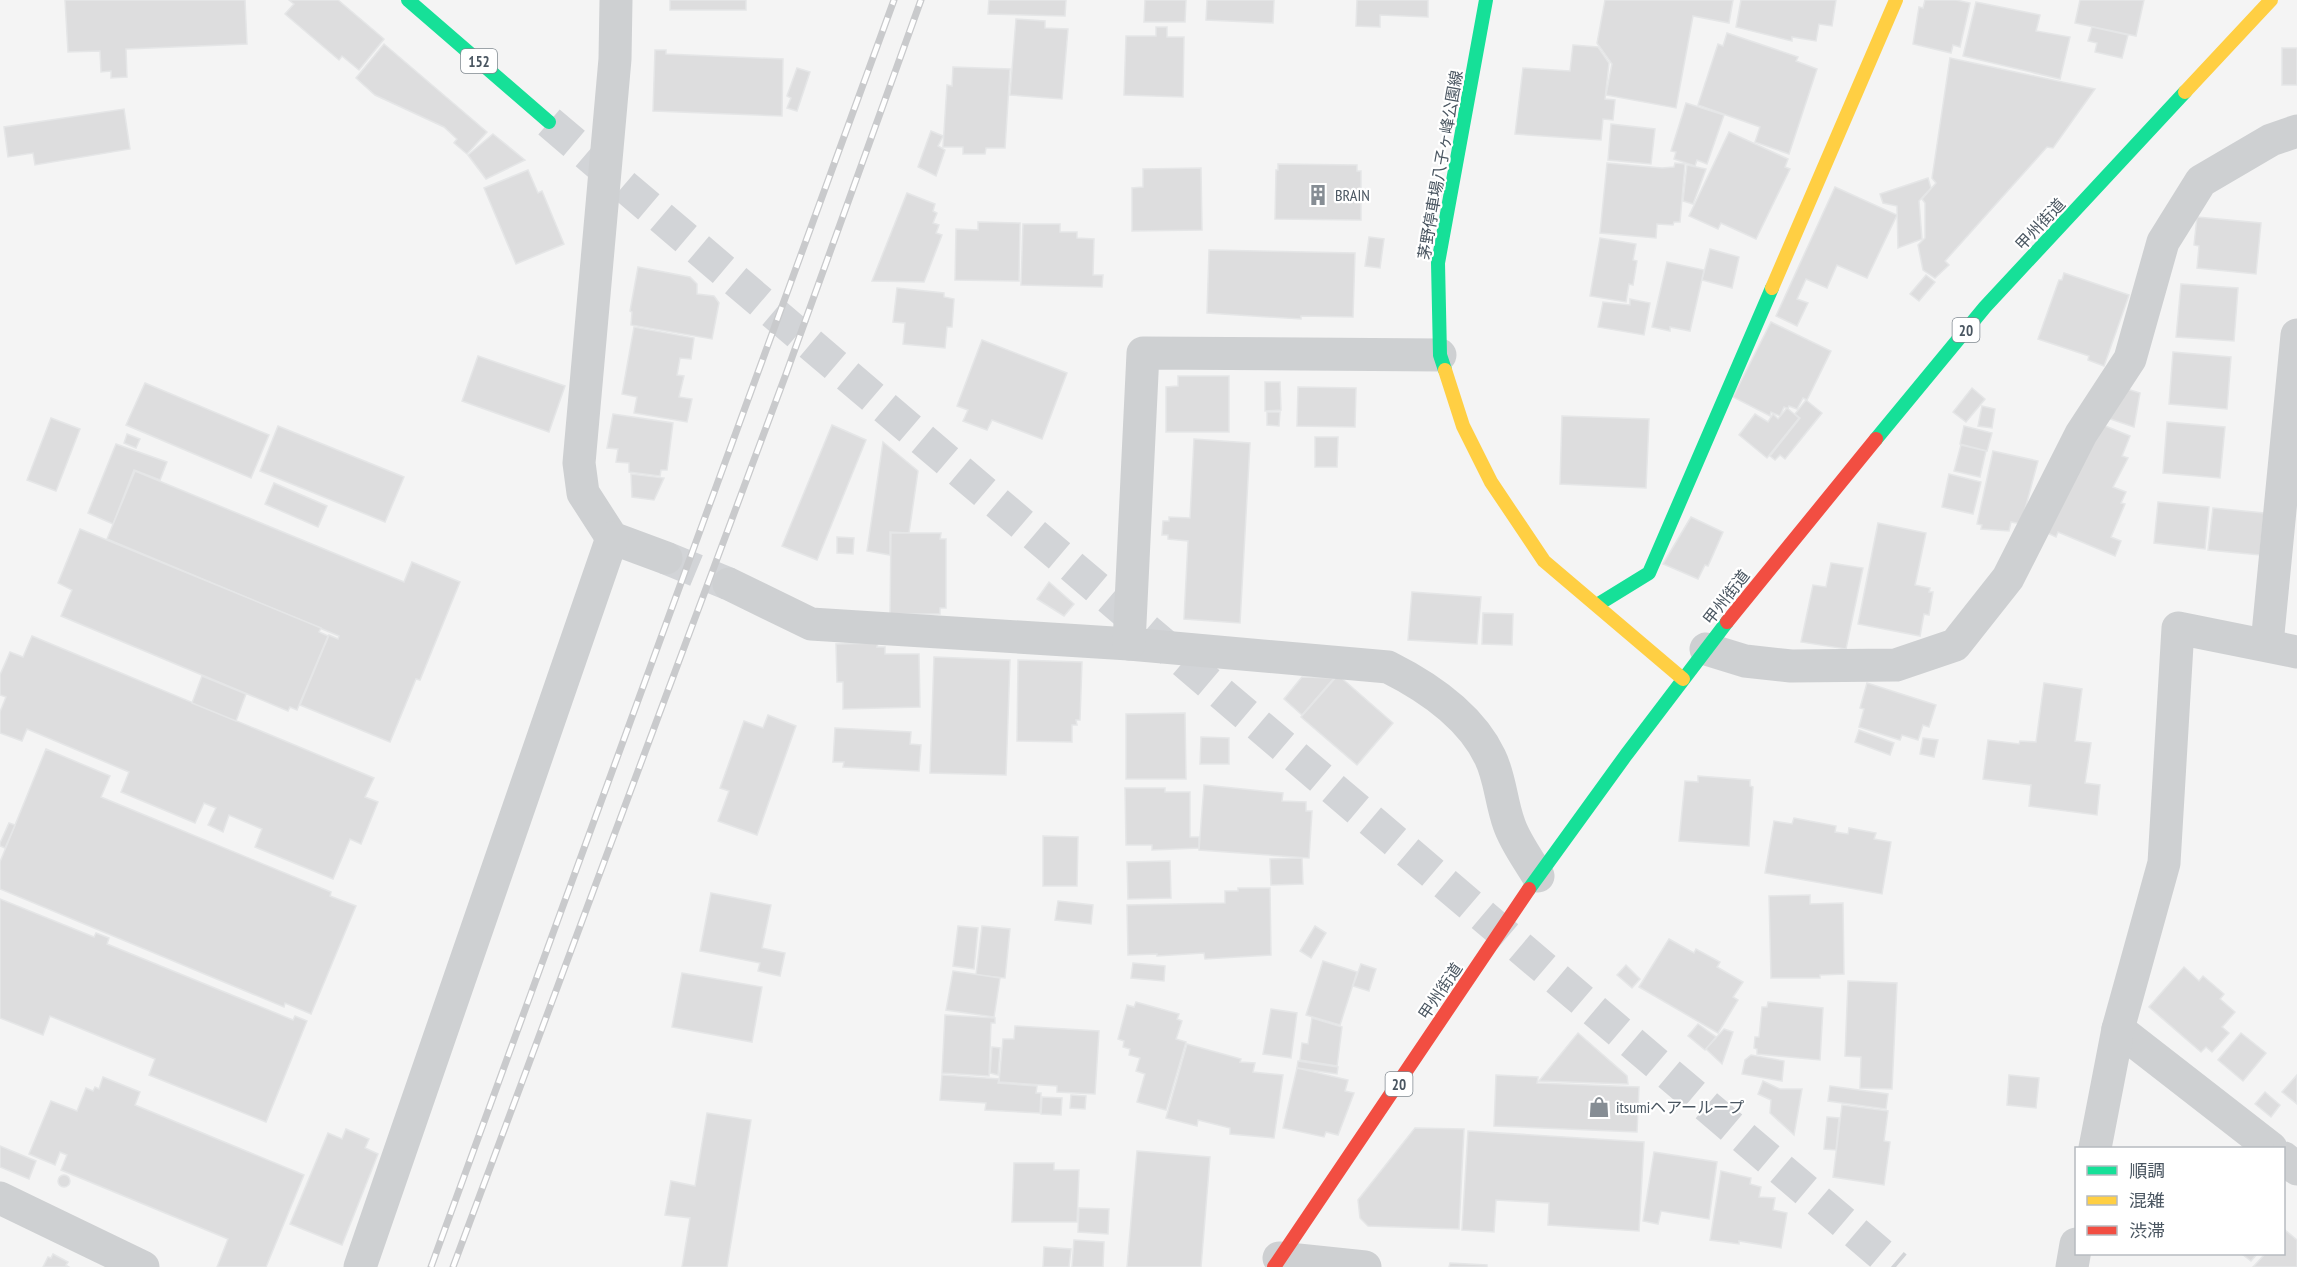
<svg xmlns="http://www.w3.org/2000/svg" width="2297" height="1267" font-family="'PT Sans Narrow','Noto Sans JP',sans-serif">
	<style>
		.building { fill: #ddddde; stroke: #e5e6e7; stroke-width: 1.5 }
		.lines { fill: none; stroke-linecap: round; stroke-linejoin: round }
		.street-tunnel { stroke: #d2d4d7; stroke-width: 33; stroke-dasharray: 33 16; stroke-linecap: butt }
		.highway-tunnel { stroke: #d2d4d7; stroke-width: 33; stroke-dasharray: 33 16; stroke-linecap: butt }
		.street { stroke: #ced0d2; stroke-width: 33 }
		.fast { stroke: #16e098; stroke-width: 14 }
		.slow { stroke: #ffcf43; stroke-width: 14 }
		.jam { stroke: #f24e42; stroke-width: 14 }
		.rail-casing { stroke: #c9cacc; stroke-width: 7 }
		.rail { stroke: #fff; stroke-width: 4.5; stroke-dasharray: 14; stroke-linecap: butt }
		.labels { text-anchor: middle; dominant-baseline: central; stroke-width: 4.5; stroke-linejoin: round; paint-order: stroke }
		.shield { fill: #fff; stroke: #808990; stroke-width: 1.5 }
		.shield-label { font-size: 15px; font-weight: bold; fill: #4a5661 }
		.street-label { font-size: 16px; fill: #4a5661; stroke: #fff }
		.poi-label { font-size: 16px; fill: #4a5661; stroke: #fff; text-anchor: start }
	</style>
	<rect width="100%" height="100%" fill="#f4f4f4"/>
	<g class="building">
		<polygon points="65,0 245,0 247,44 126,49 127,77 111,78 111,71 101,72 100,51 68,52"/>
		<polygon points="289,0 338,0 384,39 359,70 342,56 339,60 285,14 294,4"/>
		<rect x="670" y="0" width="76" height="10"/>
		<polygon points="989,0 1066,0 1065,16 988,14"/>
		<polygon points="1145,0 1186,0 1185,22 1144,22"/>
		<polygon points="1207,0 1274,0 1273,23 1206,20"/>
		<polygon points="1357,0 1428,0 1428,17 1380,15 1380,27 1356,26"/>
		<polygon points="1605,0 1733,0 1729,23 1693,16 1676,108 1606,95 1612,64 1597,43"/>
		<polygon points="1741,0 1836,0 1832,26 1819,24 1816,41 1792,37 1792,41 1736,27"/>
		<polygon points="1925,0 1956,0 1970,3 1960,47 1953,45 1951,53 1913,44 1919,7 1923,8"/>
		<polygon points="2080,0 2144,0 2136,36 2075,23"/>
		<polygon points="1976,2 2040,15 2036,31 2070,37 2060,79 1963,56"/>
		<polygon points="1016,19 1045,21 1045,28 1068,29 1062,99 1010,95"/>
		<polygon points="1156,27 1167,27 1167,37 1184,37 1183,97 1124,95 1126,36 1156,36"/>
		<polygon points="2092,27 2128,35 2122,58 2095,52 2097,43 2088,41"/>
		<polygon points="1727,33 1798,57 1796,61 1817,69 1789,154 1755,142 1760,127 1698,105 1718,44 1723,46"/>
		<polygon points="384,44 487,132 467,154 454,143 457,139 444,127 375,95 356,78"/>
		<polygon points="1573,45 1598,47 1609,63 1605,99 1615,100 1613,120 1603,119 1601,140 1515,134 1523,68 1570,71"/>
		<rect x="2282" y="48" width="15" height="37"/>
		<polygon points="655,50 666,50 666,54 783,59 782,116 653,111"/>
		<polygon points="1950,58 2095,89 2053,148 2047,147 1945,261 1949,265 1935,278 1923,270 1918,245 1925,238 1925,203 1922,199 1936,183 1932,178"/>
		<polygon points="953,67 1010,69 1005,148 986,148 985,154 963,154 963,147 943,147 947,85 952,86"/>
		<polygon points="797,68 810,72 797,111 787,108 791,98 787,96"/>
		<polygon points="1686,103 1724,115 1707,164 1697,160 1695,166 1674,159 1676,152 1671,151"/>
		<polygon points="124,109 130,149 35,165 33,153 8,157 4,127"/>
		<polygon points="1611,124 1655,129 1651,164 1608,160"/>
		<polygon points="931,131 943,136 938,146 945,150 936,176 918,167"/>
		<polygon points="1729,132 1788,159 1785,167 1790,169 1756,239 1721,223 1718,229 1689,216"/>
		<polygon points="493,134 525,160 486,179 468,155"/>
		<polygon points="1607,163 1662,168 1674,167 1675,163 1685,164 1680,222 1674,222 1673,225 1657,224 1656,238 1600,233"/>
		<polygon points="1278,164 1357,165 1357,171 1361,171 1361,220 1275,219 1276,170 1278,170"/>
		<polygon points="1687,165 1706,169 1693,204 1683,201"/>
		<polygon points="1201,168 1202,230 1132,231 1132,188 1143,187 1143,169"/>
		<polygon points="528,170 538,193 542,191 564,244 516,264 484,188"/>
		<polygon points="1928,178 1931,188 1919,201 1922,239 1898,248 1897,206 1883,203 1880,194"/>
		<polygon points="1835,187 1897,215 1867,278 1837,265 1827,288 1806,279 1797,299 1808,303 1797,326 1776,316"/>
		<polygon points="907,193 935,204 933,211 937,213 933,223 939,225 936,233 942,235 924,282 872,281"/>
		<polygon points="2197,217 2261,223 2256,274 2197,268 2199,246 2194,245"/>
		<polygon points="978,222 1020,223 1019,281 955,280 956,229 978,230"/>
		<polygon points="1023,224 1060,224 1060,232 1077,232 1077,238 1094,239 1093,275 1103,275 1102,287 1021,285"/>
		<polygon points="1369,237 1384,239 1380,268 1365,266"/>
		<polygon points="1600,238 1636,244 1633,260 1637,261 1633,285 1629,284 1626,302 1590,296"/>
		<polygon points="1710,249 1739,257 1732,288 1702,280"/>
		<polygon points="1209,250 1355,253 1353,317 1301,316 1301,319 1207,313"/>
		<polygon points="1667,262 1704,270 1690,331 1670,327 1670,331 1652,327"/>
		<polygon points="638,267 690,277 697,284 697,294 714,296 719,303 712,339 631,325 632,312 630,311"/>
		<polygon points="2064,273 2129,295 2104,366 2088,360 2089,356 2038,339 2059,280 2062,280"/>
		<polygon points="1926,275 1935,282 1919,301 1910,294"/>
		<polygon points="2181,284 2238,288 2234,341 2176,337"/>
		<polygon points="897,288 944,293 944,297 954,299 952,327 947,327 945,348 903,344 905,323 893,322"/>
		<polygon points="1630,299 1650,303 1644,335 1598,327 1603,302 1630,305"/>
		<polygon points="1771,322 1831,351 1807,400 1803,398 1797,409 1789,406 1788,409 1784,407 1780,416 1771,412 1770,416 1733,397"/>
		<polygon points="634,327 694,338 691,359 680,358 677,375 684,376 679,397 692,399 687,422 634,413 637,397 622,394"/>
		<polygon points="982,340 1067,373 1042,439 992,420 987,430 963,421 968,410 957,406"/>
		<polygon points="2173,352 2231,357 2227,409 2169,404"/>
		<polygon points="478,356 565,386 549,432 462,401"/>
		<polygon points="1178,376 1229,376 1229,432 1166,432 1166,387 1178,386"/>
		<polygon points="1265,382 1280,382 1281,410 1265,411"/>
		<polygon points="145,383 269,435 251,478 126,425"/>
		<polygon points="1298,387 1356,388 1355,427 1297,426"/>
		<polygon points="1972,388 1985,399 1966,422 1953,412"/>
		<polygon points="2127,389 2140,393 2134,427 2104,417"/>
		<polygon points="1806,400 1822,413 1785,459 1780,455 1775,460 1770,456 1800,418 1795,414"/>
		<polygon points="1982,406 1995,409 1992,428 1978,426"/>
		<polygon points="1787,408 1799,418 1767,458 1739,435 1755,414 1768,422 1773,414 1778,419"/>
		<polygon points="1267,412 1280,412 1279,426 1267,425"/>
		<polygon points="613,414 673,423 667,470 661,470 660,476 629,472 629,463 616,462 618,449 607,448"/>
		<polygon points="1562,416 1649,419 1646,488 1560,484"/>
		<polygon points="51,418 80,429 56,491 27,480"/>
		<polygon points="2167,422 2225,427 2220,478 2163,473"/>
		<polygon points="2098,423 2130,436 2122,456 2128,458 2113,487 2126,492 2121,503 2125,504 2111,537 2121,541 2115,556 2058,532 2056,537 2045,532"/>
		<polygon points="832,425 866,440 817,560 782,546"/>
		<polygon points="278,426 404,477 385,522 260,471"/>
		<polygon points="1964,426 1992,433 1987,451 1960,444"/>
		<polygon points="127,434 140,439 136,448 124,443"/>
		<polygon points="1315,437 1338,437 1337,467 1315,467"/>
		<polygon points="1194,439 1250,443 1240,623 1184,619 1188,541 1168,539 1168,535 1162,535 1163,521 1169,521 1169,517 1190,518"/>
		<polygon points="883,442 918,471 909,533 890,532 890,555 867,551"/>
		<polygon points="116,444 167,462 160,480 134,470 113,524 88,513"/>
		<polygon points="1961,445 1986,451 1980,477 1954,471"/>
		<polygon points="1993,451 2038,461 2021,524 2011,522 2009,531 1981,529 1982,525 1977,524"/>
		<polygon points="135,471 404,582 412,562 460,582 420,680 416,679 390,742 300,705 329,635 338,639 339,636 107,539"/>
		<polygon points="631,474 664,478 654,500 632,497"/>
		<polygon points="1949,474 1981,482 1973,514 1942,507"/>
		<polygon points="274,483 327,506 318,527 265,504"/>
		<polygon points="2158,502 2209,507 2205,549 2154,543"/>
		<polygon points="2213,508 2264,513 2260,555 2208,550"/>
		<polygon points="1691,517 1723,532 1708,566 1705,565 1698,579 1663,564"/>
		<polygon points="1878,523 1926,533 1915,585 1930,588 1929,592 1933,592 1929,615 1924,614 1920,636 1858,624"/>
		<polygon points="80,529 321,628 319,632 328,636 297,710 290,707 288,711 61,616 72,590 58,583"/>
		<polygon points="891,533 941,533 940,539 946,539 946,608 940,608 940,614 890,614"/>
		<polygon points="837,537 854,538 853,554 837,553"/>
		<polygon points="1831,563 1863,568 1846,649 1801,642 1813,585 1826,587"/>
		<polygon points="1049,582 1074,604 1064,616 1037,599"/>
		<polygon points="1412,592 1481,597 1477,644 1408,640"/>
		<polygon points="1483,613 1513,614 1512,645 1482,644"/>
		<polygon points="32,636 374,778 365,797 378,802 361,844 350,839 333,879 255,847 262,829 229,815 223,832 208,825 216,808 204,803 195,823 121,792 129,772 27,729 22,741 0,733 0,712 6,697 0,695 0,675 10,652 23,657"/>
		<polygon points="878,643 877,647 885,647 885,654 919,654 920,707 843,709 843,682 837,682 836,644"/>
		<polygon points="934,657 1010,660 1006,775 930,773"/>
		<polygon points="1018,660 1082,662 1080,720 1076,720 1077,725 1072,725 1072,742 1017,741"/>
		<polygon points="1338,675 1393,723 1357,765 1301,717"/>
		<polygon points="202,676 246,694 236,721 192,703"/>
		<polygon points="1302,677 1334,678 1302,715 1284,699"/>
		<polygon points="1867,683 1936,705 1929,727 1923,725 1918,740 1902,735 1900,740 1859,727 1864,709 1860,708"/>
		<polygon points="2044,683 2082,689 2075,741 2091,743 2085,783 2100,785 2097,815 2029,806 2031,785 1983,779 1988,740 2019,744 2020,741 2036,742"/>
		<polygon points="1185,713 1186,779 1126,779 1126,714"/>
		<polygon points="768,715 796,726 757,835 718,821 729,791 720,788 744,721 763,728"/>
		<polygon points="835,728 911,732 910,744 921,745 919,771 843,767 844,762 833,762"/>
		<polygon points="1859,730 1894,743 1890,755 1855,742"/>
		<polygon points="1201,737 1229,738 1229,764 1200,764"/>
		<polygon points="1923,738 1938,740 1934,757 1920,754"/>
		<polygon points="46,749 110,776 101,797 331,892 330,896 356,906 311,1014 285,1003 284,1007 0,889 0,862"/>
		<polygon points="1698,776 1750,780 1750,786 1753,787 1749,846 1679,841 1685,781 1698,782"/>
		<polygon points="1204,785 1283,793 1282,801 1306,802 1306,811 1312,811 1309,858 1199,850"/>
		<polygon points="1125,788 1165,788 1165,792 1190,792 1190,837 1199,837 1199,848 1152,850 1152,845 1126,845"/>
		<polygon points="1794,818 1836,826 1835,832 1848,834 1849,828 1876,833 1874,839 1891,842 1882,894 1765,873 1774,821 1792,824"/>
		<polygon points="9,823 15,825 5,848 0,846 0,843"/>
		<polygon points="1043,836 1078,837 1077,886 1043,886"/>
		<polygon points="1302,858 1303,884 1271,885 1270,859"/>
		<polygon points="1170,861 1171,898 1128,899 1127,862"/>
		<polygon points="1238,888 1270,888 1271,955 1205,959 1204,953 1157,956 1157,954 1128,955 1127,905 1225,903 1225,891 1238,891"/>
		<polygon points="711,893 771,905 762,948 785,953 780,976 758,971 760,963 700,951"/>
		<polygon points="1810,895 1810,904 1843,903 1844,974 1820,975 1820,978 1771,978 1769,896"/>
		<polygon points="0,899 94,937 96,933 109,938 107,944 293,1020 295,1016 307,1021 266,1122 149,1075 155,1059 50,1016 43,1035 0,1018"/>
		<polygon points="1058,901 1093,905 1091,924 1055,920"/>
		<polygon points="958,926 978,928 974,969 953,966"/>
		<polygon points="982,926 1010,929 1005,978 976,975"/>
		<polygon points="1315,926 1326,933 1311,958 1300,951"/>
		<polygon points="1669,939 1694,953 1696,949 1720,962 1717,967 1743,982 1733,997 1738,1000 1718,1033 1639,987"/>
		<polygon points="1323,961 1357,972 1340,1025 1306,1015"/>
		<polygon points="1133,963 1165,966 1164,981 1131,978"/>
		<polygon points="1361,964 1376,969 1369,991 1353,986"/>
		<polygon points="1626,965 1640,979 1632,988 1617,975"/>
		<polygon points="2184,967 2199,981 2203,976 2224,994 2220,999 2235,1012 2222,1027 2229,1033 2212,1052 2206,1047 2201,1052 2149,1007"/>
		<polygon points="953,971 1000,978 994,1017 946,1010"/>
		<polygon points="682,973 762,987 752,1042 672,1027"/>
		<polygon points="1848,981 1897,983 1892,1089 1860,1088 1861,1057 1845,1056"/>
		<polygon points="1136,1002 1179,1014 1177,1019 1182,1021 1176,1039 1186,1042 1166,1110 1137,1102 1145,1074 1136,1071 1140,1058 1129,1055 1130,1049 1123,1047 1124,1041 1118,1039 1127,1005 1134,1007"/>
		<polygon points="1768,1002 1823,1008 1820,1060 1757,1054 1757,1049 1754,1048 1755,1037 1759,1037 1762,1007 1767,1007"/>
		<polygon points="1271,1009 1297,1013 1291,1058 1263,1054"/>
		<polygon points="945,1015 995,1018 995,1023 991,1023 989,1076 942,1073"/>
		<polygon points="1312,1018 1342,1027 1337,1066 1300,1060 1302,1043 1308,1044"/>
		<polygon points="1698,1024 1716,1037 1705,1050 1688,1036"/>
		<polygon points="1015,1026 1099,1031 1095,1094 1057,1092 1057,1086 999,1082 1003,1039 1014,1039"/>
		<polygon points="1724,1029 1733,1032 1722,1064 1706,1049"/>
		<polygon points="1578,1033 1627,1076 1628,1084 1539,1081"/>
		<polygon points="2241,1033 2266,1053 2243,1081 2218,1060"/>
		<polygon points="1187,1044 1241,1059 1240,1062 1255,1063 1253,1072 1283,1075 1274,1138 1230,1134 1230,1128 1198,1120 1197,1126 1166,1118"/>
		<polygon points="992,1047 1000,1048 998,1075 990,1073"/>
		<polygon points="1751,1055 1784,1061 1782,1081 1742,1074 1745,1060"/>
		<polygon points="1298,1061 1338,1067 1337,1074 1297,1068"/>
		<polygon points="1297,1068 1348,1080 1345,1091 1354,1093 1338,1135 1326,1132 1324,1137 1283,1128"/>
		<polygon points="942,1075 999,1079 998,1083 1037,1086 1036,1093 1041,1093 1040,1113 985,1110 986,1103 940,1100"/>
		<polygon points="1496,1075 1538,1077 1537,1083 1639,1087 1637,1132 1494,1126"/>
		<polygon points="2009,1075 2039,1078 2036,1108 2007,1105"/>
		<polygon points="2297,1075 2297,1104 2282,1092"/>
		<polygon points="103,1077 140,1092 135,1105 304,1175 266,1267 217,1267 228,1239 61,1170 67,1155 60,1152 55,1165 29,1154 51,1101 77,1111 86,1088 93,1091 95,1087 99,1089"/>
		<polygon points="1763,1081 1780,1089 1802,1089 1794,1135 1770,1113 1771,1100 1758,1094"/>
		<polygon points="1830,1086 1888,1094 1886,1109 1828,1101"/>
		<polygon points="2265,1092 2280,1105 2271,1117 2255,1104"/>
		<polygon points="1071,1095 1086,1096 1085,1109 1070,1108"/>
		<polygon points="1042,1097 1062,1098 1061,1115 1041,1114"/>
		<polygon points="1842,1105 1888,1111 1884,1141 1890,1142 1884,1185 1833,1177"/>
		<polygon points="707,1113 751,1120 727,1267 682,1267 690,1218 665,1215 671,1181 695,1186"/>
		<polygon points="1827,1117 1839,1118 1836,1150 1824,1149"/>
		<polygon points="1415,1128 1464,1129 1459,1229 1368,1226 1360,1218 1358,1200"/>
		<polygon points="346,1129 369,1139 365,1148 378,1154 342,1245 290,1224 328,1133 342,1139"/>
		<polygon points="1468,1131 1644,1142 1639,1231 1548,1225 1549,1203 1496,1200 1494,1232 1462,1230"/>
		<polygon points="0,1146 36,1161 29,1179 0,1167"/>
		<polygon points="1137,1151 1210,1157 1201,1267 1127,1267"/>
		<polygon points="1654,1152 1717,1162 1709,1219 1661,1211 1658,1224 1643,1221"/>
		<polygon points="1014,1163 1054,1163 1054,1170 1079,1170 1077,1222 1012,1222"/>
		<polygon points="1721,1171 1751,1178 1750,1184 1761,1187 1759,1197 1775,1198 1773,1210 1787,1213 1781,1248 1739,1241 1739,1244 1710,1240"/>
		<circle cx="64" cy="1181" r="6"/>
		<polygon points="1079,1208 1109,1209 1108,1234 1078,1232"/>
		<polygon points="2285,1230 2297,1240 2297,1267 2253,1267 2265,1254 2284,1254"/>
		<polygon points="1074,1240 1104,1242 1103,1267 1072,1267"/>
		<polygon points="1044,1247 1071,1249 1069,1267 1043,1267"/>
		<polygon points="53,1254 68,1262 66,1265 69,1267 43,1267 48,1257 51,1258"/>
		<polygon points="2242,1254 2257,1254 2251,1261"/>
		<polygon points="1450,1263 1487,1265 1487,1267 1449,1267"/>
	</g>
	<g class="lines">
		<polyline class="street-tunnel" points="666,558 729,584"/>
		<polyline class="highway-tunnel" points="549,122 1896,1267"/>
		<g class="street">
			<polyline points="616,0 615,59 579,463 583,493 612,538 666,558"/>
			<path d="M729,584L811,624L1129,644L1388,667C1428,687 1470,715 1490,757C1500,777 1501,802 1509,824C1515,842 1528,859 1538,876"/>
			<polyline points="1129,644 1143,353 1440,355"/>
			<polyline points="2267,644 2297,335"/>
			<polyline points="1706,649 1745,661 1791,666 1896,665 1955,645 2008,578 2081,434 2130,359 2163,242 2201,181 2271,140 2297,131"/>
			<polyline points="2118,1029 2271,1148"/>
			<polyline points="2095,1148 2118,1029 2164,863 2178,628 2297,652"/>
			<polyline points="2284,1158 2297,1169"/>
			<polyline points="0,1198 143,1267"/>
			<polyline points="1279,1258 1365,1267"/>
			<polyline points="360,1267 612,538"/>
			<polyline points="2072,1267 2076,1244"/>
		</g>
		<g class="fast">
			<polyline points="408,0 549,122"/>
			<polyline points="1445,370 1440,355 1438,263 1486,0"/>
			<polyline points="1876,439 1985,307 2185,92"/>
			<polyline points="1597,605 1649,573 1772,288"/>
			<polyline points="1529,889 1626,755 1727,622"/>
		</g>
		<g class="slow">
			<polyline points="2185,92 2271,0"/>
			<polyline points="1772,288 1896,0"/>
			<polyline points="1445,370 1463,426 1491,482 1544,561 1683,679"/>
		</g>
		<g class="jam">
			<polyline points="1727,622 1876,439"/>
			<polyline points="1274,1267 1529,889"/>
		</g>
		<defs>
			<g id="rail">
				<polyline points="431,1267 894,0"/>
				<polyline points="453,1267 786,374 921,0"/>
			</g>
		</defs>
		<use href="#rail" class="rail-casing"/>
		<use href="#rail" class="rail"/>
	</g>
	<defs>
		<symbol id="building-bare" viewBox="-9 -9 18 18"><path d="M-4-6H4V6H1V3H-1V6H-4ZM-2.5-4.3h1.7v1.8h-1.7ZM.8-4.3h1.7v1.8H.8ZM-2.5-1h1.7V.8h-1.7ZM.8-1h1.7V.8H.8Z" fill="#868d94" stroke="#fff" stroke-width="2.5" paint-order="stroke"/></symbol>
		<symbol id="shop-bare" viewBox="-9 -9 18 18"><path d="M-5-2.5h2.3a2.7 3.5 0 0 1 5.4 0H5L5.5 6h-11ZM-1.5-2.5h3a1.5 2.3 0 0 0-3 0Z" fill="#868d94" stroke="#fff" stroke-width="2.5" paint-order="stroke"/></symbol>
	</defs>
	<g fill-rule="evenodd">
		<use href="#building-bare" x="1303" y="180" width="30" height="30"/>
		<use href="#shop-bare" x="1584" y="1092" width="30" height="30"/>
	</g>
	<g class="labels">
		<g class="shield">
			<rect x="461" y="49" width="36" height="24" rx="4.5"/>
			<rect x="1952.5" y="318" width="27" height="24" rx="4.5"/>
			<rect x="1385.5" y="1072" width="27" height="24" rx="4.5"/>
		</g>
		<g class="shield-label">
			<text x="479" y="61">152</text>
			<text x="1966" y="330">20</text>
			<text x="1399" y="1084">20</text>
		</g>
		<g class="street-label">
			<text transform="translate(1440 165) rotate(-80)">茅野停車場八子ヶ峰公園線</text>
			<text transform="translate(2040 224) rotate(-47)">甲州街道</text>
			<text transform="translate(1726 597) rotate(-52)">甲州街道</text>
			<text transform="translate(1440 991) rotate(-56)">甲州街道</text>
		</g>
		<g class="poi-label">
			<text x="1335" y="195">BRAIN</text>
			<text x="1616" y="1107">itsumiヘアーループ</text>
		</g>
	</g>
	<rect x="2075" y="1147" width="210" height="108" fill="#ffffff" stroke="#b7bbc0" stroke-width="1.5"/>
	<rect x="2087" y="1166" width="30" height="9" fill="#16e098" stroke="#b7bbc0" stroke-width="1.5"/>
	<text x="2129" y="1177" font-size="18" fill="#4a5661">順調</text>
	<rect x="2087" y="1196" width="30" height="9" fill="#ffcf43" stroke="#b7bbc0" stroke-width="1.5"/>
	<text x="2129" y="1207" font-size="18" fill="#4a5661">混雑</text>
	<rect x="2087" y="1226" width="30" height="9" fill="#f24e42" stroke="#b7bbc0" stroke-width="1.5"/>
	<text x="2129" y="1237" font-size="18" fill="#4a5661">渋滞</text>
</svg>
